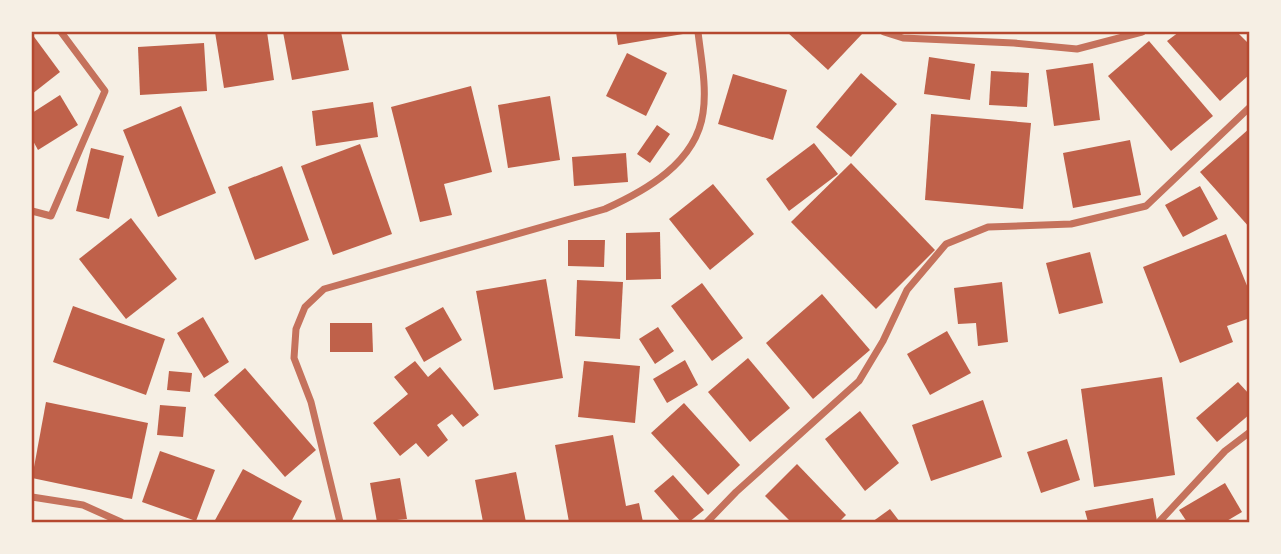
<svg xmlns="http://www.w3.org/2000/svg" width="1281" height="554" font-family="'Sofia Sans Condensed',sans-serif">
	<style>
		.building { fill: #bf614a }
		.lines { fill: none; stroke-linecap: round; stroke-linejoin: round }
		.minor { stroke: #c5725c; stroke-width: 7 }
		.neatline { fill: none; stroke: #b5482f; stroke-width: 2.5 }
	</style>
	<rect width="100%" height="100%" fill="#f6efe4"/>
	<g class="building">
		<polygon points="215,32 267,32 274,80 224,88"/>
		<polygon points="283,32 341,32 349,70 292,80"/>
		<polygon points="616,32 682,32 683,34 618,45"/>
		<polygon points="787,32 859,32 862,34 828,70"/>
		<polygon points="1179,32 1237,32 1250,45 1250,74 1220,101 1167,41"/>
		<polygon points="32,34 60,72 32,94"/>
		<polygon points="1149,41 1213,116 1171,151 1108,76"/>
		<polygon points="204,43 207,91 140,95 138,47"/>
		<polygon points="627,53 667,73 646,116 606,96"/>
		<polygon points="929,57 975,64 970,100 924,94"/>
		<polygon points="1093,63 1100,120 1054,126 1046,70"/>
		<polygon points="991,71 1029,73 1027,107 989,105"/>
		<polygon points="861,73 897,104 851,157 816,127"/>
		<polygon points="733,74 787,90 773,140 718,124"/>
		<polygon points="471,86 492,172 444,184 452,215 420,222 391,107"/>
		<polygon points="60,95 78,125 38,150 32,139 32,113"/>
		<polygon points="550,96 560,160 508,168 498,105"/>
		<polygon points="373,102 378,137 316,146 312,111"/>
		<polygon points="181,106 216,193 158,217 123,130"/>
		<polygon points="931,114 1031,123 1023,209 925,200"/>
		<polygon points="657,125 670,134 650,163 637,154"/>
		<polygon points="1250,128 1250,228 1200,172"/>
		<polygon points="1130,140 1141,195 1073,208 1063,153"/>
		<polygon points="814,143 838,174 789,211 766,179"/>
		<polygon points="360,144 392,234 333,255 301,166"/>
		<polygon points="91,148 124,156 109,219 76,211"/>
		<polygon points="626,153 628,182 574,186 572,157"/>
		<polygon points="851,163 935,250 876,309 791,222"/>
		<polygon points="282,166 309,240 255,260 228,187"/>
		<polygon points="713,184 754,234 710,270 669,219"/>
		<polygon points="1200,186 1218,219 1183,237 1165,205"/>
		<polygon points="131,218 177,279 126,319 79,259"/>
		<polygon points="660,232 661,279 626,280 626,233"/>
		<polygon points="1226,234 1250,293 1250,318 1227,326 1233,342 1180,363 1143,267"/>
		<polygon points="568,240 605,240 604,267 568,266"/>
		<polygon points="1090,252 1103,303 1059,314 1046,263"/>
		<polygon points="546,279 563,378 494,390 476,291"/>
		<polygon points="577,280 623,282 620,339 575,336"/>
		<polygon points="1002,282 1008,342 978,346 976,323 958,324 954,288"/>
		<polygon points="702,283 743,338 712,361 671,306"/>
		<polygon points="822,294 870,350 813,399 766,343"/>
		<polygon points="73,306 165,339 146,395 53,362"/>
		<polygon points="443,307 462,340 424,362 405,328"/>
		<polygon points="203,317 229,362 204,378 177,333"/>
		<polygon points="330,323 372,323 373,352 330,352"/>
		<polygon points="658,327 674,351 655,364 639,339"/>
		<polygon points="947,331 971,373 930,395 907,354"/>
		<polygon points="748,358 790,408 750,442 708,392"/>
		<polygon points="685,360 698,385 667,403 653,379"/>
		<polygon points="415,361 428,377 440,367 479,415 463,427 452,414 437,425 448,440 428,457 416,443 400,456 373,423 408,394 394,377"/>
		<polygon points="584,361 640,366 635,423 578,417"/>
		<polygon points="245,368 316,450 285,477 214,395"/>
		<polygon points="169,371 192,373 190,392 167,390"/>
		<polygon points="1162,377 1175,475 1094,487 1081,389"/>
		<polygon points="1238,382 1250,395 1250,414 1217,442 1196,418"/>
		<polygon points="983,400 1002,457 931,481 912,425"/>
		<polygon points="46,402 148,423 132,499 32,478"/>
		<polygon points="684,403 740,465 708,495 651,433"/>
		<polygon points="160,405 186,407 183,437 157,435"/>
		<polygon points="860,411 899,463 865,491 825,439"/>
		<polygon points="613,435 626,506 639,503 643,522 569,522 555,445"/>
		<polygon points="1067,439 1080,480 1041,493 1027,452"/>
		<polygon points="160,451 215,470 196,521 142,502"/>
		<polygon points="797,464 846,515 839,522 791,522 765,496"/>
		<polygon points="243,469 302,501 291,522 214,522"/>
		<polygon points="516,472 526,522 483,522 475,480"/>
		<polygon points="673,475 704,510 689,522 681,522 654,491"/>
		<polygon points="400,478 407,519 377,522 370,483"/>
		<polygon points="1225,483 1242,512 1225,522 1187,522 1179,510"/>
		<polygon points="1153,498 1157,521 1088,522 1085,511"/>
		<polygon points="890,509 900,522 872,522"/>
	</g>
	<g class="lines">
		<g class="minor">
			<polyline points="884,32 903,38 1014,43 1077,49 1142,32"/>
			<polyline points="32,211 51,216 105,91 61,32"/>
			<polyline points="32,497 83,505 121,522"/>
			<path d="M340,522L311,402L294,358L296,329L305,307L324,289L605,209C645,191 696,163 703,113C707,87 701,58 698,32"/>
			<polyline points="707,522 736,492 859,381 883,341 907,290 946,244 988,227 1071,224 1146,206 1250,107"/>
			<polyline points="1159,522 1225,451 1250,432"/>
		</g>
	</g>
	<rect width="1281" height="554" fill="none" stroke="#f6efe4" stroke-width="66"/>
	<rect x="33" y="33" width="1215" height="488" class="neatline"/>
</svg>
